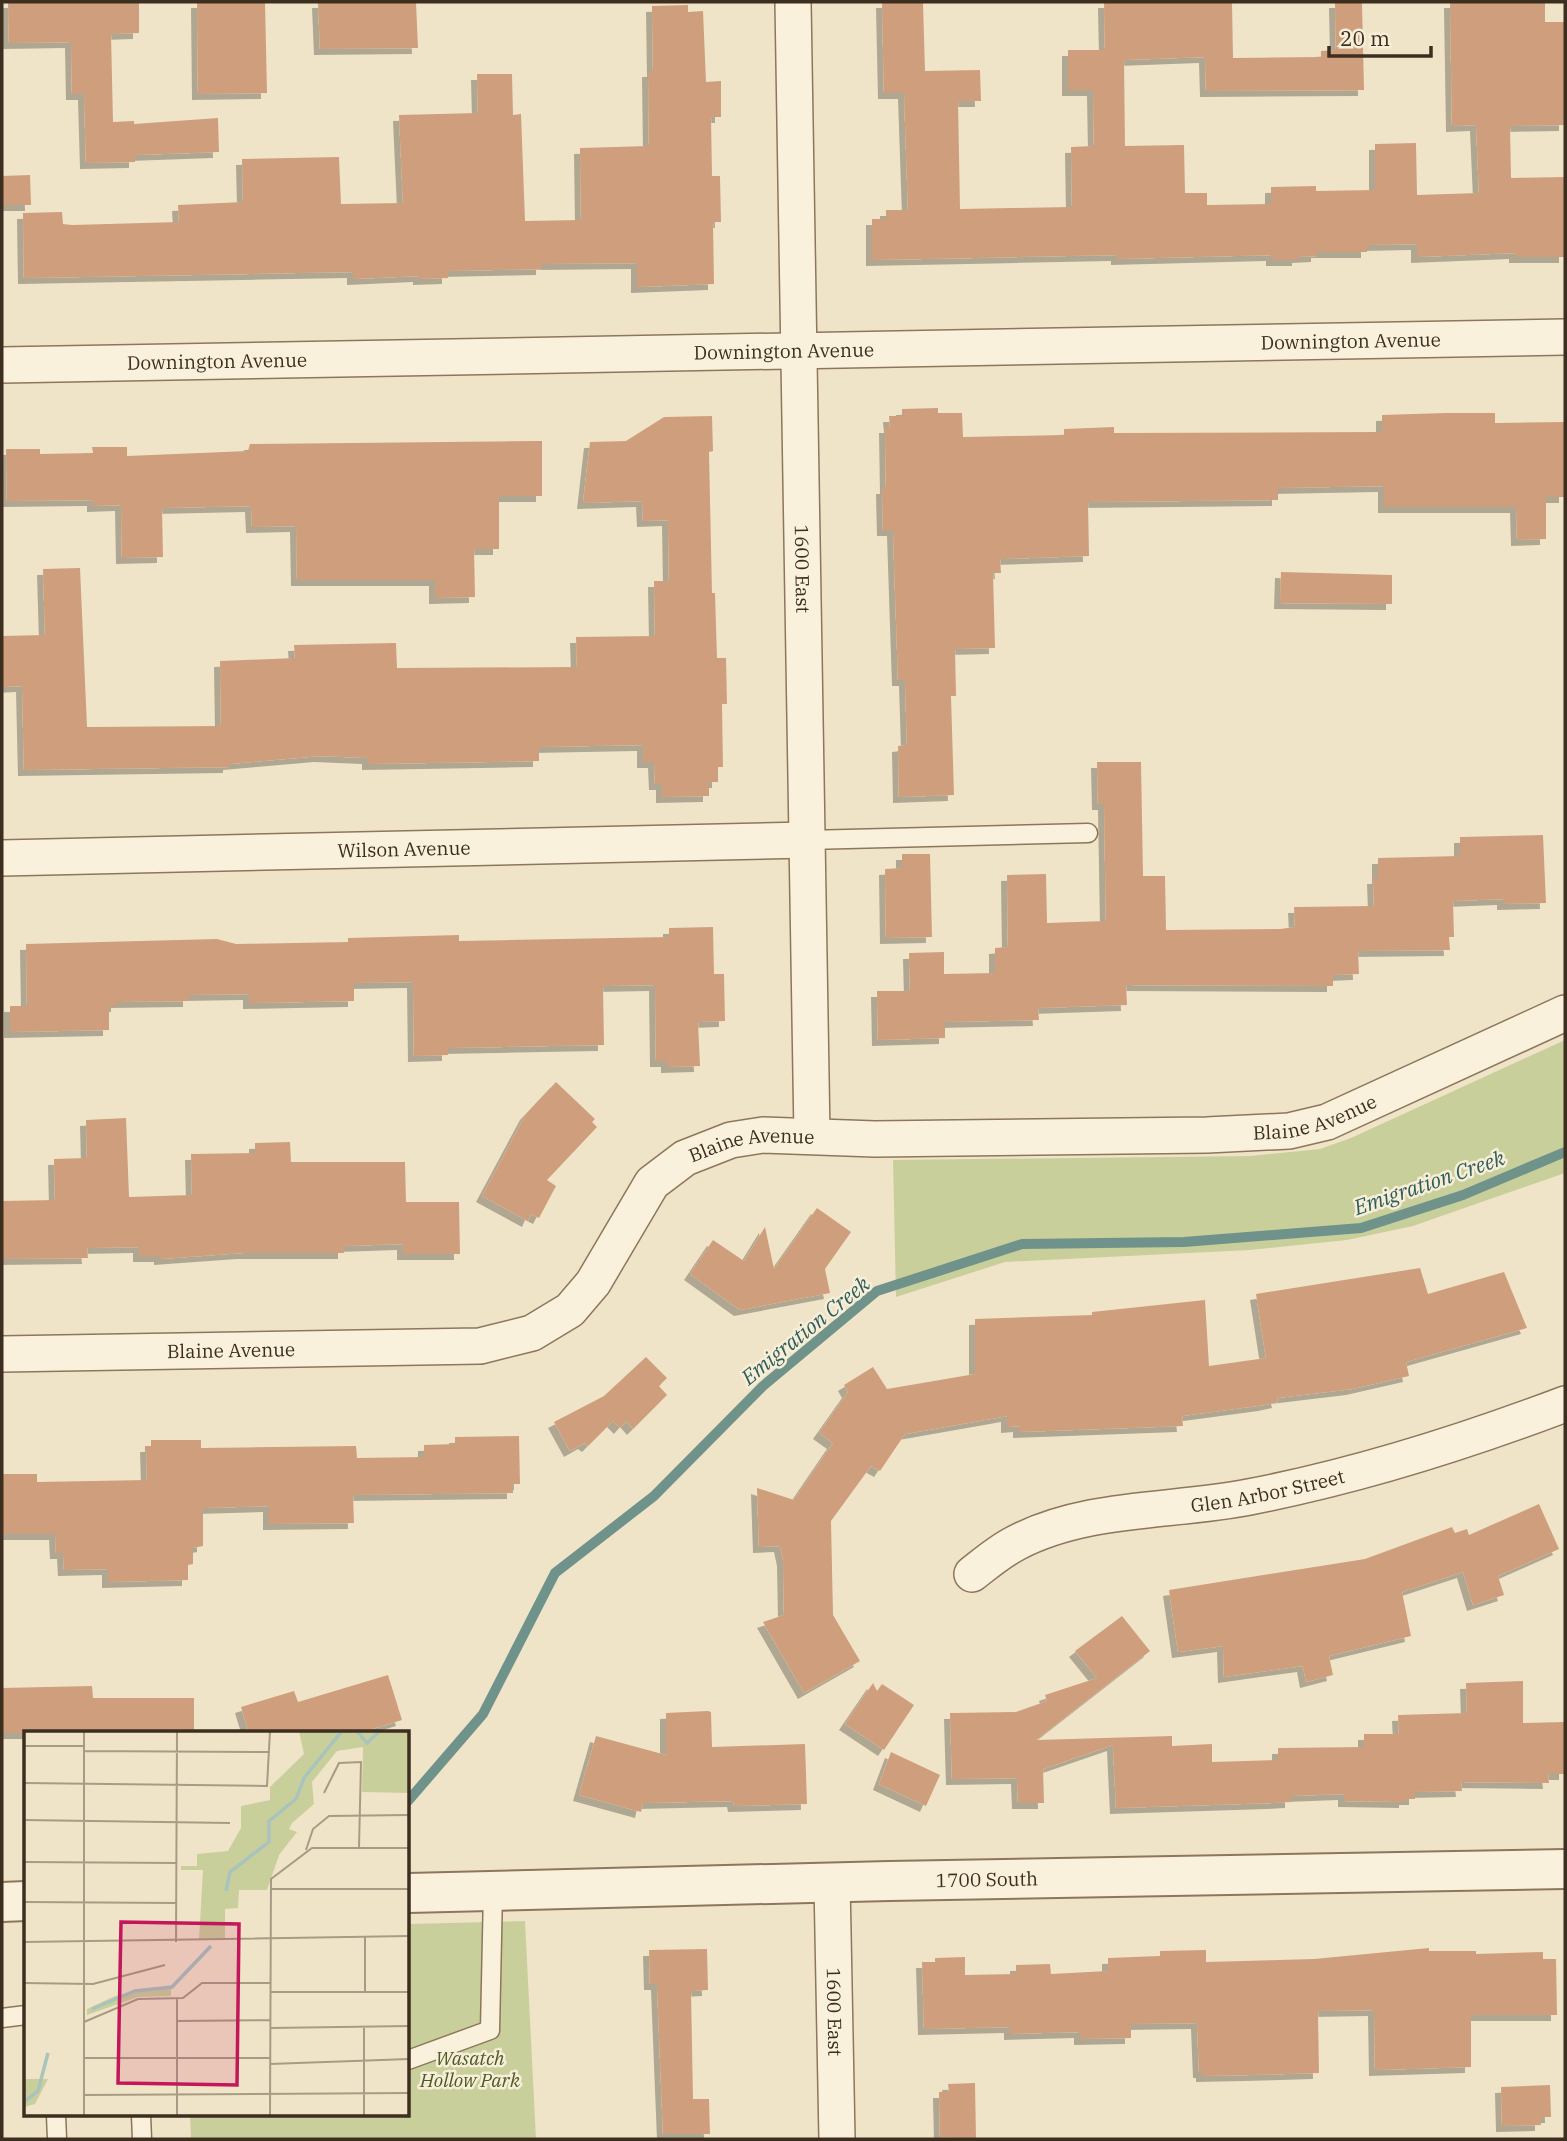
<svg xmlns="http://www.w3.org/2000/svg" width="1567" height="2141" font-family="'IBM Plex Serif',serif">
	<style>
		.green { fill: #c9cf9b }
		.lines { fill: none; stroke-linecap: round; stroke-linejoin: round }
		.stream { stroke: #6f938a; stroke-width: 10 }
		.building { fill: #cf9f7d; filter: url(#shadow) }
		.service-casing { stroke: #8d765c; stroke-width: 21 }
		.minor-casing { stroke: #8d765c; stroke-width: 38 }
		.tertiary-casing { stroke: #8d765c; stroke-width: 42 }
		.service { stroke: #faf1dc; stroke-width: 18 }
		.minor { stroke: #faf1dc; stroke-width: 35 }
		.tertiary { stroke: #faf1dc; stroke-width: 38 }
		.labels { text-anchor: middle; dominant-baseline: central; stroke-width: 5; stroke-linejoin: round; paint-order: stroke }
		.street-label { font-size: 19px; fill: #3d2e20; stroke: #f7eed8 }
		.park-label { font-size: 19px; font-style: italic; fill: #4d5a26; stroke: #f7eed8 }
		.water-label { font-size: 21px; font-style: italic; fill: #2f5d5a; stroke: #f7eed8 }
		.inset-river { fill: none; stroke: #a9c4bc; stroke-width: 3.5 }
		.inset-road { fill: none; stroke: #a89b85; stroke-width: 2 }
		.view { fill: #c2185b; fill-opacity: 0.15; stroke: #c2185b; stroke-width: 3.5 }
		.inset-edge { fill: none; stroke: #3d2e20; stroke-width: 3.5 }
	</style>
	<defs>
		<filter id="shadow"><feDropShadow dx="-6" dy="6" stdDeviation="0" flood-color="#0004"/></filter>
	</defs>
	<rect width="100%" height="100%" fill="#f0e4c8"/>
	<g class="green">
		<polygon points="1565,1040 1565,1173 1413,1226 1347,1240 1250,1250 1005,1262 896,1297 893,1160 1251,1156 1320,1149 1351,1138"/>
		<polygon points="525,1921 536,2139 191,2139 190,2115 408,2115 408,1924"/>
	</g>
	<g class="lines">
		<polyline class="stream" points="408,1801 483,1714 555,1573 654,1496 763,1386 877,1291 1022,1244 1184,1242 1361,1228 1463,1195 1565,1152"/>
	</g>
	<g class="building">
		<polygon points="8,2 139,2 139,33 111,34 113,122 134,121 134,124 218,118 219,152 135,155 135,162 86,163 84,94 72,94 71,42 9,43"/>
		<polygon points="197,2 265,2 267,93 198,94"/>
		<polygon points="318,2 416,2 418,48 320,49"/>
		<polygon points="882,2 923,2 925,71 980,70 981,101 958,101 960,209 1072,207 1071,147 1094,146 1093,90 1068,90 1068,50 1105,50 1104,2 1232,2 1233,58 1321,57 1321,51 1336,50 1335,2 1362,2 1364,90 1206,91 1205,57 1124,60 1125,146 1184,145 1185,193 1207,193 1207,205 1271,204 1271,187 1316,186 1316,191 1375,190 1375,144 1416,143 1417,195 1479,193 1476,125 1452,126 1450,2 1545,2 1545,22 1565,22 1565,125 1510,126 1511,178 1565,177 1565,257 1515,257 1515,253 1417,257 1417,244 1367,245 1367,252 1317,252 1317,256 1298,257 1298,260 1272,260 1272,255 1117,259 1117,255 872,260 872,219 886,219 886,210 908,210 904,93 884,93"/>
		<polygon points="688,5 688,12 703,11 706,82 721,81 721,117 711,117 712,176 720,176 721,222 713,222 714,284 637,287 637,263 542,264 542,269 448,271 448,278 419,279 419,276 353,279 353,272 24,278 23,213 62,212 63,224 72,225 179,222 178,205 243,202 242,159 339,157 341,204 403,203 399,115 478,113 477,74 512,74 513,115 521,114 525,221 581,220 580,148 649,146 648,71 653,71 652,6"/>
		<polygon points="30,175 31,205 2,205 2,176"/>
		<polygon points="938,408 938,413 962,413 963,437 1064,435 1064,429 1114,427 1114,433 1382,432 1382,415 1446,413 1495,413 1495,423 1565,422 1565,497 1546,497 1546,539 1517,540 1516,507 1384,507 1384,486 1278,488 1278,500 1088,502 1089,556 1000,559 1001,573 993,573 995,648 955,649 956,696 951,696 954,795 899,797 898,746 907,745 905,680 898,680 893,530 883,530 882,488 886,488 885,427 890,427 889,416 902,416 902,409"/>
		<polygon points="712,416 713,451 709,452 712,593 715,593 717,658 726,658 727,704 722,704 723,767 718,767 718,782 709,782 709,796 662,797 662,784 655,784 654,762 643,762 643,745 539,747 539,761 368,764 368,758 320,756 229,764 229,767 24,770 22,686 2,687 2,636 45,635 43,569 80,568 87,727 221,726 220,661 295,658 294,645 396,643 397,668 577,667 576,637 655,636 654,581 669,581 668,520 643,521 642,501 583,503 590,442 626,441 664,417"/>
		<polygon points="542,441 542,496 499,496 499,549 474,549 475,597 435,598 435,580 297,580 296,526 252,527 251,506 162,508 163,557 122,558 121,505 93,506 93,500 7,501 6,449 40,449 40,454 93,453 92,447 127,447 127,456 248,451 250,444"/>
		<polygon points="1281,572 1392,575 1392,604 1280,603"/>
		<polygon points="1097,762 1141,762 1143,876 1165,876 1166,930 1280,929 1295,927 1294,907 1374,906 1373,878 1378,878 1378,858 1460,856 1460,837 1543,835 1546,903 1503,904 1503,899 1453,901 1454,937 1449,937 1450,950 1358,951 1359,974 1333,975 1333,986 1126,985 1127,1005 1038,1008 1039,1020 945,1022 945,1038 878,1040 877,991 910,991 909,953 944,952 944,974 995,973 995,948 1008,947 1007,875 1046,874 1047,923 1106,921 1104,804 1098,804"/>
		<polygon points="902,854 930,854 932,937 886,938 885,869 902,868"/>
		<polygon points="713,927 714,974 724,974 725,1021 698,1022 700,1066 667,1067 667,1061 656,1061 655,985 603,986 604,1045 448,1048 448,1055 414,1056 413,982 354,983 354,1001 249,1003 249,994 189,995 189,1001 117,1002 117,1006 109,1006 109,1030 10,1032 10,1006 27,1006 26,944 217,939 236,944 348,942 348,938 459,935 459,941 669,937 669,928"/>
		<polygon points="556,1082 595,1119 592,1122 597,1127 547,1180 556,1186 539,1218 531,1214 528,1221 482,1196 526,1114"/>
		<polygon points="126,1118 129,1197 192,1195 191,1154 255,1153 255,1143 290,1142 291,1162 405,1162 406,1202 459,1202 460,1254 403,1254 403,1244 344,1246 344,1253 243,1253 160,1259 160,1256 139,1256 139,1247 87,1248 88,1258 2,1259 2,1201 55,1200 54,1159 87,1158 86,1120"/>
		<polygon points="817,1208 851,1232 825,1269 830,1293 740,1310 690,1274 713,1240 744,1261 765,1227 774,1269"/>
		<polygon points="1420,1268 1428,1294 1504,1272 1527,1328 1406,1362 1409,1376 1352,1389 1277,1398 1278,1402 1264,1405 1182,1416 1183,1426 1019,1432 1019,1426 1007,1427 1007,1416 905,1434 880,1471 871,1466 831,1521 833,1615 860,1661 804,1693 763,1622 784,1615 783,1560 780,1546 759,1547 757,1488 794,1500 833,1443 819,1433 848,1392 844,1385 873,1367 887,1389 975,1374 975,1319 1092,1315 1092,1312 1205,1300 1209,1366 1266,1358 1256,1294"/>
		<polygon points="646,1357 667,1378 659,1386 667,1395 633,1429 626,1421 620,1428 613,1421 588,1446 584,1443 570,1451 554,1422 604,1396"/>
		<polygon points="519,1436 520,1484 513,1484 513,1493 353,1495 354,1523 269,1524 269,1506 203,1508 203,1546 193,1548 193,1564 188,1565 188,1580 108,1582 108,1569 64,1570 63,1553 56,1553 55,1534 2,1534 2,1474 37,1474 37,1482 147,1480 146,1446 151,1446 151,1440 201,1440 201,1448 356,1446 357,1458 424,1457 424,1445 455,1444 455,1437"/>
		<polygon points="1539,1504 1559,1549 1498,1576 1504,1595 1473,1605 1463,1572 1402,1592 1411,1636 1329,1656 1333,1675 1306,1682 1303,1666 1224,1677 1223,1646 1178,1652 1169,1590 1365,1559 1452,1527 1455,1533 1467,1529 1469,1535"/>
		<polygon points="1122,1616 1150,1651 1036,1740 1172,1736 1172,1746 1212,1744 1212,1762 1278,1760 1278,1748 1364,1747 1364,1734 1399,1734 1398,1715 1467,1713 1466,1683 1523,1681 1523,1723 1565,1722 1565,1774 1548,1774 1549,1783 1461,1782 1462,1791 1415,1792 1415,1799 1405,1799 1405,1802 1344,1801 1344,1794 1291,1796 1291,1802 1273,1803 1116,1808 1113,1745 1043,1769 1044,1803 1018,1803 1017,1778 952,1779 950,1713 1016,1712 1047,1701 1045,1695 1097,1678 1075,1651"/>
		<polygon points="388,1675 402,1720 359,1733 249,1733 241,1707 294,1691 298,1702"/>
		<polygon points="873,1683 877,1691 882,1684 914,1705 884,1750 845,1724"/>
		<polygon points="92,1686 93,1698 194,1698 194,1733 2,1733 2,1688"/>
		<polygon points="708,1711 711,1712 712,1747 805,1744 807,1804 734,1806 733,1801 643,1803 641,1812 579,1795 596,1736 666,1755 666,1713"/>
		<polygon points="891,1752 940,1775 926,1806 879,1784"/>
		<polygon points="1429,1948 1429,1951 1476,1951 1476,1954 1543,1952 1543,1959 1556,1959 1557,2015 1471,2015 1471,2067 1375,2070 1374,2010 1318,2011 1319,2073 1250,2075 1202,2076 1202,2072 1199,2072 1197,2023 1131,2024 1131,2038 1080,2039 1080,2032 1010,2034 1010,2027 924,2029 922,1962 935,1962 935,1958 965,1957 965,1975 1016,1974 1016,1965 1050,1964 1051,1974 1108,1971 1108,1958 1160,1956 1160,1951 1206,1950 1206,1962 1314,1959"/>
		<polygon points="707,1949 708,1990 691,1991 693,2099 709,2099 710,2134 663,2134 657,1984 650,1984 649,1950"/>
		<polygon points="975,2083 976,2139 940,2137 939,2092 949,2092 948,2084"/>
		<polygon points="1550,2085 1551,2117 1541,2117 1541,2125 1502,2126 1501,2087"/>
	</g>
	<g class="lines">
		<defs>
			<g id="service">
				<polyline points="807,840 1088,833"/>
				<polyline points="2,2018 26,2015"/>
				<polyline points="408,2060 490,2030 493,1891"/>
				<polyline points="56,2115 57,2139"/>
				<polyline points="141,2115 142,2139"/>
			</g>
			<g id="minor">
				<path id="s1" d="M793,2L812,1136"/>
				<path id="s2" d="M2,365L1565,337"/>
				<path id="s3" d="M2,858L807,840"/>
				<path id="s4" d="M2,1354L480,1346L532,1333L570,1310L593,1283L652,1183L685,1158L731,1140L763,1135L875,1139L1207,1135L1289,1131L1327,1122L1565,1013"/>
				<path id="s5" d="M972,1574C986,1563 1000,1551 1016,1543C1086,1506 1173,1512 1249,1497C1358,1476 1462,1443 1565,1404"/>
				<path id="s6" d="M832,1882L837,2139"/>
			</g>
			<g id="tertiary">
				<path id="s7" d="M408,1893L889,1881L1565,1869"/>
				<polyline points="2,1902 26,1901"/>
			</g>
		</defs>
		<use href="#service" class="service-casing"/>
		<use href="#minor" class="minor-casing"/>
		<use href="#tertiary" class="tertiary-casing"/>
		<use href="#service" class="service"/>
		<use href="#minor" class="minor"/>
		<use href="#tertiary" class="tertiary"/>
	</g>
	<g class="labels">
		<g class="street-label">
			<text stroke="none"><textPath href="#s2" startOffset="1349">Downington Avenue</textPath></text>
			<text stroke="none"><textPath href="#s2" startOffset="782">Downington Avenue</textPath></text>
			<text stroke="none"><textPath href="#s2" startOffset="215">Downington Avenue</textPath></text>
			<text stroke="none"><textPath href="#s1" startOffset="567">1600 East</textPath></text>
			<text stroke="none"><textPath href="#s3" startOffset="402">Wilson Avenue</textPath></text>
			<text stroke="none"><textPath href="#s4" startOffset="1405">Blaine Avenue</textPath></text>
			<text stroke="none"><textPath href="#s4" startOffset="838">Blaine Avenue</textPath></text>
			<text stroke="none"><textPath href="#s4" startOffset="229">Blaine Avenue</textPath></text>
			<text stroke="none"><textPath href="#s5" startOffset="312">Glen Arbor Street</textPath></text>
			<text stroke="none"><textPath href="#s7" startOffset="579">1700 South</textPath></text>
			<text stroke="none"><textPath href="#s6" startOffset="130">1600 East</textPath></text>
		</g>
		<g class="park-label">
			<text x="470" y="2058">Wasatch<tspan x="470" dy="22">Hollow Park</tspan></text>
		</g>
		<g class="water-label">
			<text transform="translate(1429 1182) rotate(-19)">Emigration Creek</text>
			<text transform="translate(805 1330) rotate(-39)">Emigration Creek</text>
		</g>
	</g>
	<g transform="translate(24 1731)">
		<rect width="385" height="385" fill="#f0e4c8"/>
		<path d="M275,0H385V62L338,61L339,16L313,20L288,51L290,73L268,92L265,98L273,101L255,124L243,159H215L214,177L201,178V208L175,209L179,139H157V135H173V123L204,120L217,97V75L246,69V56L280,23ZM147,255V265L114,266L63,284V278L91,265ZM0,348H24L11,373L0,376Z" fill="#c9cf9b"/>
		<path class="inset-river" d="M333,0L343,12L356,0M202,160L206,141L245,111V90L272,68L280,47L318,0M68,278L111,260L148,256L187,215M0,371L14,360L24,322"/>
		<path class="inset-road" d="M0,15H60M60,20L246,21M0,52L243,55L246,0M300,62L315,32L337,31L335,117M0,89L206,92M282,119L289,98L305,85L385,84M0,131L152,132M246,158H385M0,171L152,172M0,211L385,205M152,211L153,0M0,252L69,253L141,234M246,261H385M341,261V205M153,290L246,289M60,291L114,268L159,267L178,252H246M246,297L385,295M60,327H246M246,333L385,328M60,364L385,362M60,385V0M153,385V267M246,385L247,148L288,117H385M340,385V297"/>
		<path class="view" d="M97,191L215,193L213,354L94,352Z"/>
		<rect width="385" height="385" class="inset-edge"/>
	</g>
	<rect width="1567" height="2141" fill="none" stroke="#3d2e20" stroke-width="7"/>
	<path d="M1329 46v10h102v-10" fill="none" stroke="#3d2e20" stroke-width="3.5"/>
	<text x="1340" y="46" font-size="21" fill="#3d2e20" stroke="#f7eed8" stroke-width="5" paint-order="stroke">20 m</text>
</svg>
